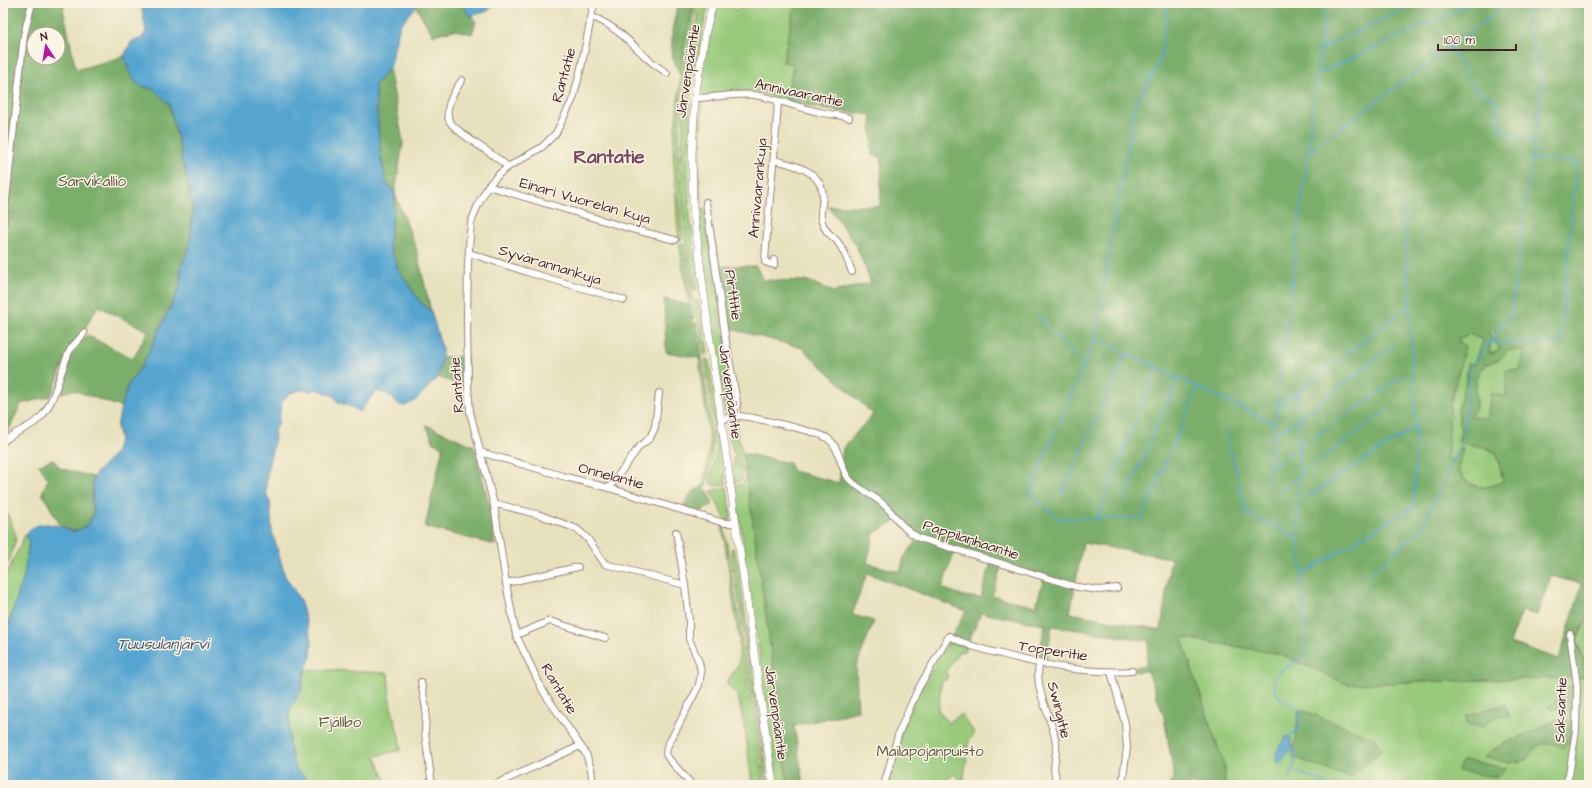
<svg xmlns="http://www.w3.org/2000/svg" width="1592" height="788" font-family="'Architects Daughter',sans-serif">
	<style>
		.green { fill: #98ca7b; stroke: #717453 }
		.forest { fill: #7aae6b; stroke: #62664b; fill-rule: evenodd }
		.water { fill: #57a5d0; stroke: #50627e }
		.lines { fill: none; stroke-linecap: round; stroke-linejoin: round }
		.stream { stroke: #57a5d0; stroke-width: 1.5 }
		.minor-casing { stroke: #998074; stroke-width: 8 }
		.major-casing { stroke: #998074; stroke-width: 8 }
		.minor { stroke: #fff; stroke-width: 6 }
		.major { stroke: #fff; stroke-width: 7 }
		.labels { text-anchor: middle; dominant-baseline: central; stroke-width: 3; stroke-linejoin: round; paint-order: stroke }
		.street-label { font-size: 15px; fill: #4a1f2b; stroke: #fcf5e5 }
		.park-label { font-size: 15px; fill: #615243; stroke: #fcf5e5 }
		.water-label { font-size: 16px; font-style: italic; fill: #4f556d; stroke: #fcf5e5 }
		.district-label { font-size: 19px; font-weight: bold; fill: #784760; stroke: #fcf5e5 }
	</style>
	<rect width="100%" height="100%" fill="#fcf5e5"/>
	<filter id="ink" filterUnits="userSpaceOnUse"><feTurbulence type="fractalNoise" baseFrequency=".025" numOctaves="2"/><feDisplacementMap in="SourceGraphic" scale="8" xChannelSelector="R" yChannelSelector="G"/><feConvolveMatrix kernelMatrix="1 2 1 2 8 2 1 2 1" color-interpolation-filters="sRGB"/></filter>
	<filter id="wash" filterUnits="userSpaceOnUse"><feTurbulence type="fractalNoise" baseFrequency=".012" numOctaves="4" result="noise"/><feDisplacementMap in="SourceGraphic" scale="16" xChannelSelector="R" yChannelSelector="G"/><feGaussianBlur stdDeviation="0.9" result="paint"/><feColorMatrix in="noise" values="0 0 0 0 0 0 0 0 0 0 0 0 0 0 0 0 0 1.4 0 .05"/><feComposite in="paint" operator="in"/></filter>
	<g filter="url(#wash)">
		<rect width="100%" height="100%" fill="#e8e1be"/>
		<g class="green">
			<path d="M695,3H699C676,79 676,160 683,239L682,240H679L678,233L673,147L685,39Z"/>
			<path d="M702,3H709L701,37L691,96L686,95C681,84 698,17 702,3Z"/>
			<path d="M718,3H725V7L738,10L740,3H795L783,61L794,64L785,101C770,96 755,90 739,91C726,91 713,97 701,94V79L707,50Z"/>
			<path d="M685,98L691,99C690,134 687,168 689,203C691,232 697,260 697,289L695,290L693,289C684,235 679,182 683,128C683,119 682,106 685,98Z"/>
			<path d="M702,101L699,178L701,205C691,186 697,128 699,105Z"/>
			<polygon points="704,209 735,406 734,414 728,416 724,408 702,249 700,230 700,210"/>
			<polygon points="679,243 684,244 695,318 691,319"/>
			<polygon points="695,300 698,301 702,316 708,353 705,355 704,355"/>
			<polygon points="1494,327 1495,341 1500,349 1494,353 1489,353 1491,339 1490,330"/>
			<path d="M1469,334L1483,340C1479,352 1476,361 1467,370V377L1458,409L1461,431L1459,441L1487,448L1497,453L1503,481L1493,487H1479L1466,481L1458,469L1459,448L1454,458L1451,460L1448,457L1450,405L1465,346L1459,342V338Z"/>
			<polygon points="1509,350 1525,351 1520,370 1506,398 1491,393 1487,420 1470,416 1476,408 1476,384 1479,373 1486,365 1500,359"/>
			<polygon points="702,357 713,442 712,454 707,482 706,486 703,486 710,445 699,358"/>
			<polygon points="705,359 709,360 726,484 714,486 711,484 710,480 716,450 716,440"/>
			<path d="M738,418C735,430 739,441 743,453L782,729L784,757L788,785H778L735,486L742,484L746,479C745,468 739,462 734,453C730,446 729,432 728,424L733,419Z"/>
			<path d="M733,457C739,463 745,472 742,480L735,483Z"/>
			<polygon points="727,487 731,516 731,519 726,521 711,491"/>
			<polygon points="3,503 15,533 16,539 9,562 3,568"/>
			<polygon points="722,524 724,525 739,618 749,691 756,721 763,785 752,785 746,736 738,696 726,683 739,664 739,640"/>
			<polygon points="25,535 29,540 24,576 8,625 3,629 3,574 6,575"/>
			<polygon points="732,548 733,548 738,564 769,785 765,785 759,723 751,688 742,618 731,553"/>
			<polygon points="1589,616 1589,671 1577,642 1580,632"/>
			<polygon points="1181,637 1280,654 1347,684 1589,677 1589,785 1565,784 1564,785 1225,785 1225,768"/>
			<polygon points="952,643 964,647 965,649 963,652 959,651 945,674 948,675 946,680 942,680 938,710 948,723 961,714 975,734 969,740 963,784 955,774 939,785 886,785 905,721 919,690 947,645"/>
			<polygon points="306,669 388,673 390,703 399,737 401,750 375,756 388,785 315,785 295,769 289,743 289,711 301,690"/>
		</g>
		<g class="forest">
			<path d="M3,3H67L63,8L76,70L124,56L130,74L139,86L154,89L169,104L182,157L181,159L185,169L193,209L190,246L181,266L180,287L143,364L128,385L121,407L73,390L55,395L72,348L87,335L133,359L148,331L98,306L82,333L70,347L51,396L21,404L3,442ZM34,34H58V58H34Z"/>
			<polygon points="417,3 461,3 476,22 472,34 454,30 433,35 416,7"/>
			<polygon points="678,3 695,3 685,39 681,77 672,56 672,30"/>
			<path d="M795,3H1589V616C1585,623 1577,633 1577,641C1577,651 1589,664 1589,677L1347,684L1280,654L1181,637L1225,768V785H1170L1174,776L1164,717L1148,671L1135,672V667L1146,666L1149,641L1052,626L1046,662L1038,660L1045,625L981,613L965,649L964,647L952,643L947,645L966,611L867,573L852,615L874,621L856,667L858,711L794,726L804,785H788L784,757L782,729L743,453L789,463L793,471L839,483L843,448L873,414L802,348L728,328L719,266H756L763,280L809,281L833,292L871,283L856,245L828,206H880L882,157L872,155L871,115L823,109L785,101L794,64L783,62ZM1494,327L1495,341L1500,349L1494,353H1489L1491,339L1490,330ZM1469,334L1483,340L1478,356L1473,364H1468L1467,377L1458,409L1461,431L1458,442L1487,448L1497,454L1503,481C1492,487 1476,491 1465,480C1462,477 1460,472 1458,469L1463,448L1459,447L1454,458L1451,460L1448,457L1450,405L1465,346L1459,342V338ZM1509,350L1525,351L1520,370H1506V397L1491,393L1487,419L1470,416L1476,408V384L1479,373L1486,365L1500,359ZM897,520L919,538L904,557L900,572L867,563L874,533ZM1083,543L1171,558L1161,630L1070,613ZM955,549L991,561L981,598L964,596L942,588ZM1002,564L1044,577L1036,606L992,596ZM1551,576L1582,584L1559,659L1510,643L1522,611L1537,615Z"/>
			<polygon points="389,68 403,142 395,194 416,248 431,311 421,303 398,269 389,245 395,194 386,182 380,153 375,85"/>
			<polygon points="664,299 689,305 692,322 696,323 702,357 699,358 666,352"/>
			<polygon points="442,357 467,357 467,388 438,377"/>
			<polygon points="426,425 474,446 490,507 495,545 425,527 443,447 434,443"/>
			<polygon points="53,459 60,468 93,477 92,501 94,513 88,525 73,532 60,525 42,493 48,479 39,465"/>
			<polygon points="703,486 708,491 713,504 701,512 682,508 692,492"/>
			<path d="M1576,685L1574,711L1548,708L1547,707C1556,702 1560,698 1562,688Z"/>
			<polygon points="1505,704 1509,716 1496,716 1483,727 1466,724 1466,716"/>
			<polygon points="1299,709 1375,738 1381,750 1350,778 1293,757"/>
			<path d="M1560,719L1572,721L1569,743L1563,748C1546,739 1536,743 1527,760L1509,763L1484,757C1501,741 1520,738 1540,728C1547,725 1552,721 1560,719Z"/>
			<polygon points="1463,760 1507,768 1497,777 1457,771"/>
		</g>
		<g class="water">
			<path d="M141,3H417L416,7L400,25L389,68L375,85L380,153L386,182L395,194L389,245L398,269L421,303L431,311L442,349V357L438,377L415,401L405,406L400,405L387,394L376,391L360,412L352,407L338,402L334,396L316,389L310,391L301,390L290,393L282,402L278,424L274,430L275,439L268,467L266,487L267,497L270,502L272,531L285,576L300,600L312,642L311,656L306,669L301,690L289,711V743L295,769L315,785H3V630L8,625L24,576L29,541L25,535C37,518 57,524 73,532L88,525L94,513L92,501L93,477L115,453L120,438L117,427L121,407L128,385L143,364L180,287L181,266L190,246L193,209L185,169L181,159L182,156L169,104L154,89L139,86L130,74L124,56L132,41L142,38L146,31Z"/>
			<polygon points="461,3 495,3 495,4 488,11 470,16"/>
			<path d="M1287,736L1291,738L1292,746L1295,749L1294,751C1287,752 1284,753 1283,761L1279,764L1277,763C1275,753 1276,753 1281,744C1284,741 1284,739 1287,736Z"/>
		</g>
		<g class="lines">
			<g class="stream">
				<polyline points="1450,46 1475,89 1497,100 1501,130 1534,143"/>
				<polyline points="1320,50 1416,3"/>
				<polyline points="1317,74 1473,3"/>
				<polyline points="1307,153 1509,3"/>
				<polyline points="1038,316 1049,328"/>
				<polyline points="1053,332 1084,365"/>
				<polyline points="1096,339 1275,424"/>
				<polyline points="1490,343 1561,342 1576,163 1545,158 1531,160"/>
				<polyline points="1277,407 1409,306"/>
				<polyline points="1060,423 1095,338 1135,104 1160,62 1168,3"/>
				<polyline points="1057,428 1029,494 1059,519 1142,518 1198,388"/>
				<polyline points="1225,429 1237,475"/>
				<polyline points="1273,435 1299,419 1394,345"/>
				<polyline points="1269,468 1405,375"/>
				<polyline points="1238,480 1247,514 1298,537"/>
				<polyline points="1267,486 1326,3"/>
				<polyline points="1280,490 1387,410"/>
				<polyline points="1061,495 1126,354"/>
				<polyline points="1306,497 1416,427"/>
				<polyline points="1124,501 1178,378"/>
				<polyline points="1097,518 1156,368"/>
				<polyline points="1302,574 1414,506 1416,427 1404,205"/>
				<polyline points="1369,575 1422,529 1463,439 1470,369 1511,315 1542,84 1523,3"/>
				<path d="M1274,679C1281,664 1296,667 1306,654L1302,574L1298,537L1299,391"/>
				<path d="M1273,683C1276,703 1289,699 1300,710C1302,726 1301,728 1289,737"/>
				<polyline points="1292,770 1331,785"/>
				<polyline points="1586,772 1589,772"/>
				<polyline points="1288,785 1297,755 1295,750"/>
			</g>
		</g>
	</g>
	<g filter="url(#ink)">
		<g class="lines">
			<defs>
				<g id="minor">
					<path d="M592,17C613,24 631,43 647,58C653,64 660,68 667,73"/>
					<path d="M462,80C455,90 444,108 449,120C455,133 495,154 508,167"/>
					<path d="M695,98C715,98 734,93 754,95C776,98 798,108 819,112C830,115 839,114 849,118"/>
					<path d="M774,160C796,165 823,171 823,198C822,206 819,214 822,222C825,232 831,235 837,241C844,250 848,261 852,272"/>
					<polyline points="488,186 628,228 675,240"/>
					<polyline points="706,202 726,342 737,402 736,416"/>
					<polyline points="3,227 24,35 32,3"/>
					<polyline points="469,253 527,272 624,300"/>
					<path d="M774,260V265L765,262C768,208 775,155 778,101"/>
					<path d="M721,420C726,419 731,416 736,416C746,415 819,432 827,438C841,447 839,468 850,480C859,489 872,495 882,503C897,516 900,528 919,538L1077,587L1099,590L1117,588"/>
					<path d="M3,442C14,431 32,428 42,416C55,401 61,368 70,350C72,346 80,339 84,333"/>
					<polyline points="480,452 566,477 609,488 724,523 736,523"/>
					<polyline points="609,488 639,447 650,438 655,427 659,393"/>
					<polyline points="494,505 501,505 540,515 577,529 587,538 605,564 685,585"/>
					<polyline points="676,532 685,585 689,621 689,639 699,662 701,672 699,685 695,693 667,747 666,754 669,759 692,785"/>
					<polyline points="506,583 578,567"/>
					<polyline points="516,635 550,621 605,638"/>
					<path d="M1039,665C1034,691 1052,717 1056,743C1058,759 1049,767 1059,785"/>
					<polyline points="1111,672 1125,723 1127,748 1122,785"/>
					<polyline points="421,682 426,709 425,733 432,785"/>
					<polyline points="494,785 580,746"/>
					<polyline points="593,785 591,769 586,754 543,691 516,635 506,583 494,505 470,412 468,386 467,318 468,264 470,234 471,223 478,205 488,186 499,174 508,167 542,147 556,133 573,99 581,68 594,3"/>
					<path d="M884,785L899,732L918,689L949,636C966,645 983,650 1001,654C1044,666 1088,674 1132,671"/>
					<polyline points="1565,785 1569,775 1576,730 1577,686 1570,634"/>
				</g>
				<polyline id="major" points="713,3 705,34 695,98 692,155 693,207 710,341 773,785"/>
			</defs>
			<use href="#minor" class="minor-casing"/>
			<use href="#major" class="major-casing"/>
			<use href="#minor" class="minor"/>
			<use href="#major" class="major"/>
		</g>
	</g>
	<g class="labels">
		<g class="street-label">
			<text transform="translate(688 71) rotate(-81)">Järvenpääntie</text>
			<text transform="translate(564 75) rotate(-75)">Rantatie</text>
			<text transform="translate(799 93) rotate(12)">Annivaarantie</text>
			<text transform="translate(758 188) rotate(-85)">Annivaarankuja</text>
			<text transform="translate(585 201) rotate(16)">Einari Vuorelan kuja</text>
			<text transform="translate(550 265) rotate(17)">Syvärannankuja</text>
			<text transform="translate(733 295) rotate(82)">Pirttitie</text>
			<text transform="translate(457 385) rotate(-94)">Rantatie</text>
			<text transform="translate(730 392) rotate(82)">Järvenpääntie</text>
			<text transform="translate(611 476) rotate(15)">Onnelantie</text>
			<text transform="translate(971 540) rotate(18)">Pappilanhaantie</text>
			<text transform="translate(1053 651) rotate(9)">Topperitie</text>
			<text transform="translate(559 689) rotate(59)">Rantatie</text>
			<text transform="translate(1059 710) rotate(76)">Swingitie</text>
			<text transform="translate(1561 710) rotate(-88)">Saksantie</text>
			<text transform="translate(776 713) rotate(82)">Järvenpääntie</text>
		</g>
		<g class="park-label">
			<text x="92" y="181">Sarvikallio</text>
			<text x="340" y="722">Fjällbo</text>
			<text x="930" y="751">Mailapojanpuisto</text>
		</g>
		<g class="water-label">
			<text x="163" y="644">Tuusulanjärvi</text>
		</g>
		<g class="district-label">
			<text x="609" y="157">Rantatie</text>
		</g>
	</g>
	<rect width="1592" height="788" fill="none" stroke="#fcf5e5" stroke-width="16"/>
	<g transform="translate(46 46) rotate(348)"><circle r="19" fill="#fcf5e5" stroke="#b59f9b"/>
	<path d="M0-3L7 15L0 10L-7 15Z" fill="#b5179e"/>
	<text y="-6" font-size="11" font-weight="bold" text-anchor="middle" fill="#4a1f2b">N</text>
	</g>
	<path d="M1438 44v6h78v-6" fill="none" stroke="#4a1f2b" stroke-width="2"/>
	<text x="1444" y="44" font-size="12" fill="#4a1f2b" stroke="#fcf5e5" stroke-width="3" paint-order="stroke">100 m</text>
</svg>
